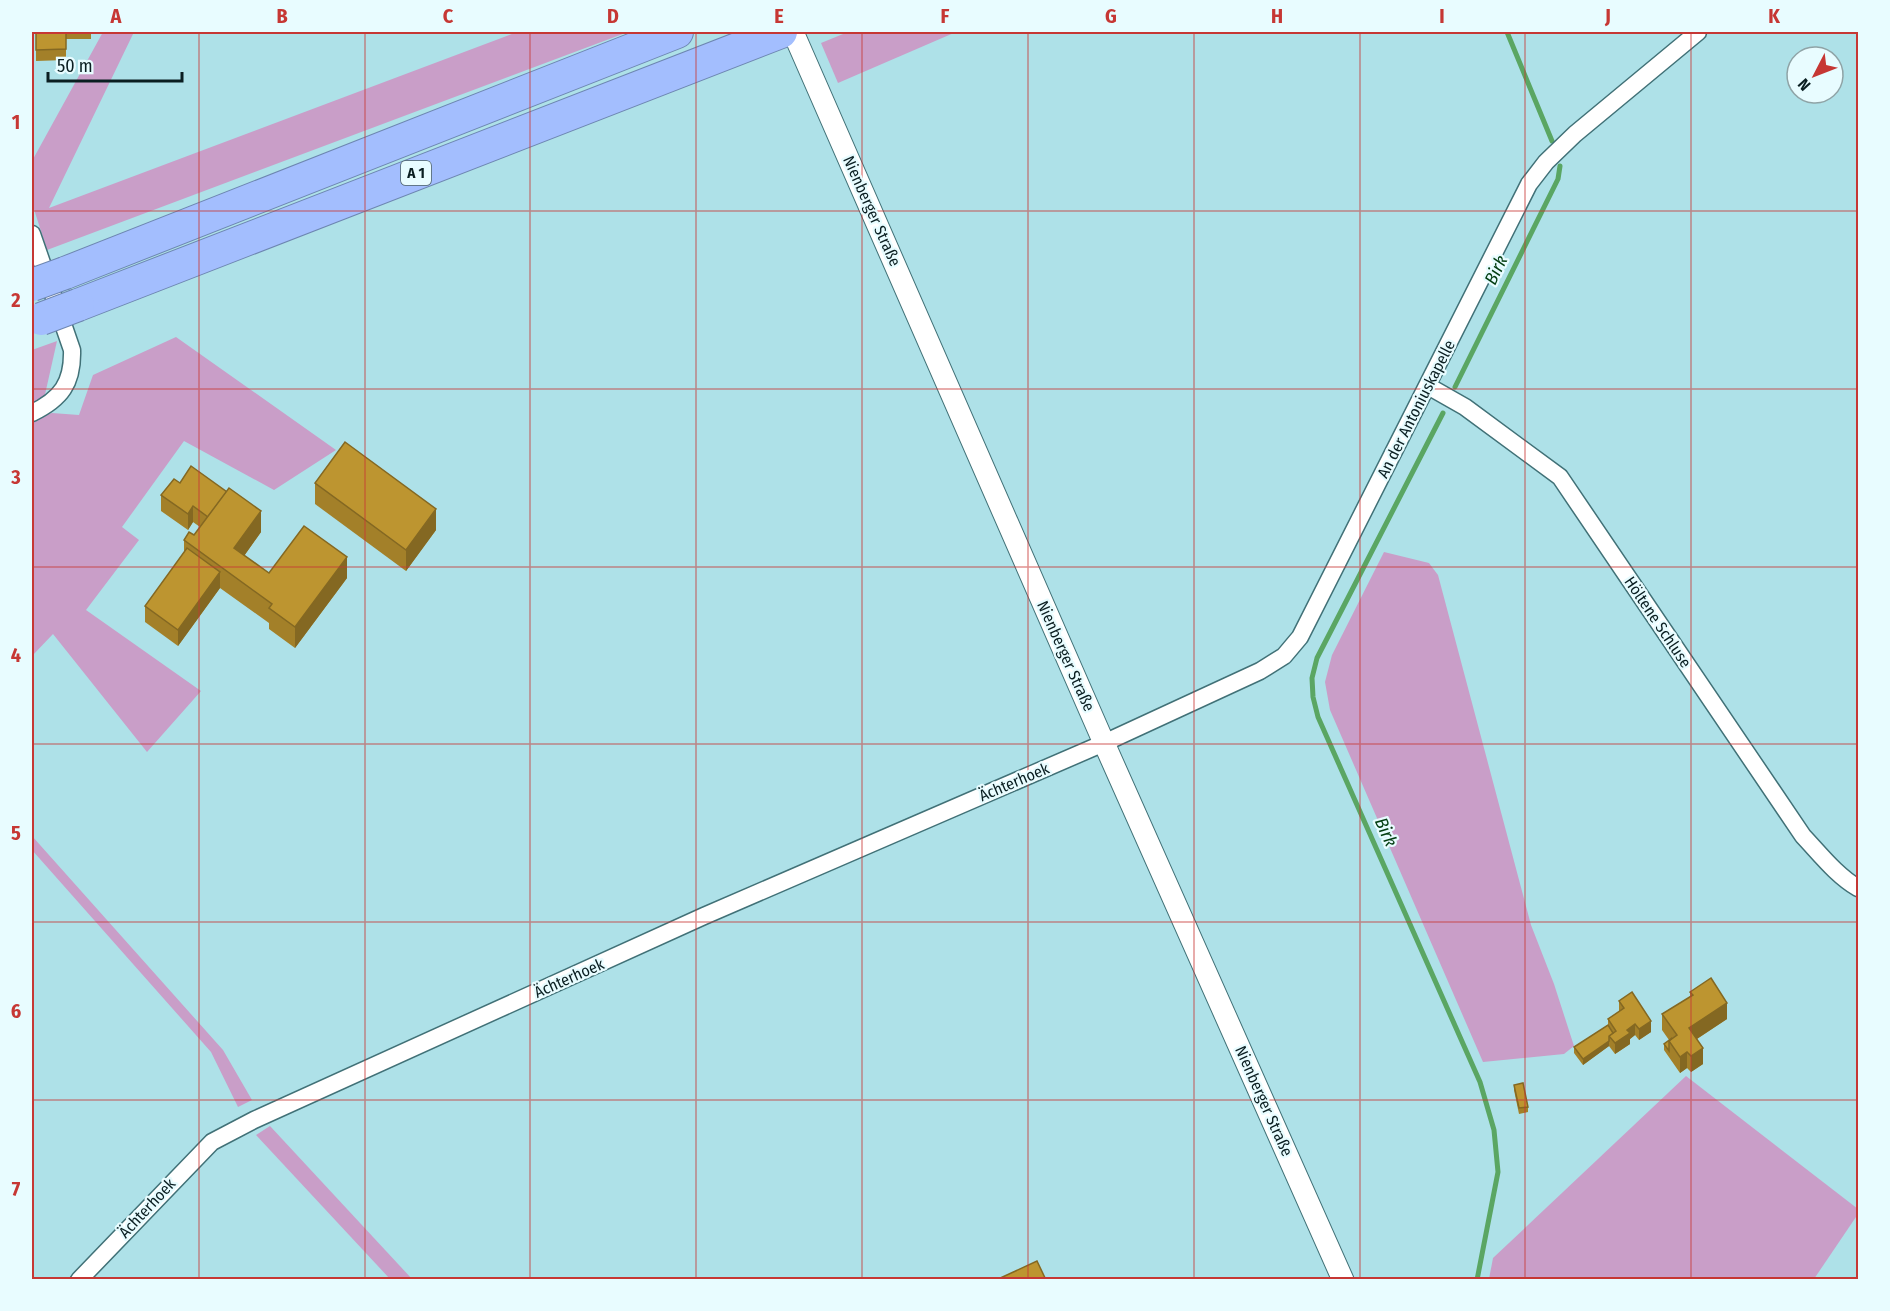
<svg xmlns="http://www.w3.org/2000/svg" width="1890" height="1311" font-family="'Fira Sans Condensed',sans-serif">
	<style>
		.green { fill: #c99ec8 }
		.lines { fill: none; stroke-linecap: round; stroke-linejoin: round }
		.stream { stroke: #5aa663; stroke-width: 5 }
		.minor-casing { stroke: #417177; stroke-width: 19 }
		.tertiary-casing { stroke: #417177; stroke-width: 23 }
		.motorway-casing { stroke: #6d86b1; stroke-width: 34 }
		.minor { stroke: #fff; stroke-width: 16 }
		.tertiary { stroke: #fff; stroke-width: 21 }
		.motorway { stroke: #a3befe; stroke-width: 32 }
		.motorway-bridge-casing { stroke: #6d86b1; stroke-width: 34; stroke-linecap: butt }
		.motorway-bridge { stroke: #a3befe; stroke-width: 32 }
		.wall { fill: #a38029 }
		.shaded-wall { fill: #846822 }
		.building { fill: #bd9530; stroke: #846822; stroke-width: 1.5 }
		.grid { fill: none; stroke: #c63734; stroke-width: 1.5; stroke-opacity: 0.55 }
		.labels { text-anchor: middle; dominant-baseline: central; stroke-width: 4.5; stroke-linejoin: round; paint-order: stroke }
		.shield { fill: #e8fcff; stroke: #4d6164; stroke-width: 1.5 }
		.shield-label { font-size: 15px; font-weight: bold; fill: #0a1e21 }
		.street-label { font-size: 16px; fill: #0a1e21; stroke: #e8fcff }
		.water-label { font-size: 18px; font-style: italic; fill: #023d10; stroke: #e8fcff }
		.neatline { fill: none; stroke: #c63734; stroke-width: 2 }
		.grid-label { font-size: 20px; text-anchor: middle; font-weight: bold; fill: #c63734 }
	</style>
	<rect width="100%" height="100%" fill="#aee1e8"/>
	<g class="green">
		<polygon points="103,32 134,32 49,208 517,32 628,32 47,250 32,203 32,161"/>
		<polygon points="848,32 956,32 838,83 821,43"/>
		<polygon points="176,337 336,450 274,490 184,441 122,527 139,540 86,610 201,691 147,752 53,634 32,656 32,420 52,413 79,415 93,375"/>
		<polygon points="57,341 44,399 32,404 32,350"/>
		<polygon points="1384,552 1429,563 1438,575 1531,925 1554,984 1574,1046 1564,1054 1483,1062 1330,710 1325,682 1332,655"/>
		<polygon points="32,836 223,1050 252,1100 238,1107 211,1052 32,850"/>
		<polygon points="1686,1076 1858,1209 1858,1214 1814,1279 1489,1279 1493,1258"/>
		<polygon points="270,1126 412,1279 390,1279 256,1135"/>
	</g>
	<g class="lines">
		<g class="stream">
			<polyline points="1507,32 1552,141"/>
			<polyline points="1455,387 1558,179 1560,166"/>
			<polyline points="1443,413 1317,658 1312,678 1313,697 1318,717 1480,1082 1494,1130 1498,1172 1477,1280"/>
		</g>
		<defs>
			<g id="minor">
				<path d="M32,234L72,350C73,383 61,399 32,413"/>
				<path d="M1428,386L1465,407L1560,477L1803,836C1820,854 1837,876 1858,888"/>
				<polyline points="79,1280 212,1142 254,1120 704,916 1104,743 1260,671 1284,656 1300,637 1529,184 1546,162 1575,134 1698,32"/>
			</g>
			<polyline id="tertiary" points="793,32 1104,743 1343,1280"/>
			<g id="motorway">
				<polyline points="65,273 677,32"/>
				<polyline points="78,305 781,32"/>
			</g>
		</defs>
		<use href="#minor" class="minor-casing"/>
		<use href="#tertiary" class="tertiary-casing"/>
		<use href="#motorway" class="motorway-casing"/>
		<use href="#minor" class="minor"/>
		<use href="#tertiary" class="tertiary"/>
		<use href="#motorway" class="motorway"/>
		<defs>
			<g id="motorway-bridge">
				<polyline points="32,285 65,273"/>
				<polyline points="41,319 78,305"/>
			</g>
		</defs>
		<use href="#motorway-bridge" class="motorway-bridge-casing"/>
		<use href="#motorway-bridge" class="motorway-bridge"/>
	</g>
	<g class="wall">
		<polygon points="36,32 91,32 91,39 66,39 66,60 36,61"/>
		<polygon points="180,483 261,532 244,556 269,573 347,578 295,648 269,629 269,623 220,588 178,646 145,622 145,606 184,553 184,540 194,535 200,527 193,522 188,530 161,511 161,495"/>
		<polygon points="315,483 436,530 406,571 315,504"/>
		<polygon points="1690,992 1727,1019 1697,1039 1703,1064 1691,1072 1687,1068 1680,1073 1664,1050 1664,1044 1669,1040 1662,1030 1662,1014 1690,997"/>
		<polygon points="1619,1001 1651,1032 1639,1040 1635,1035 1630,1039 1630,1044 1615,1054 1609,1046 1583,1065 1574,1053 1574,1047 1608,1025 1608,1019 1619,1012"/>
		<polygon points="1514,1085 1528,1107 1528,1112 1519,1114 1514,1090"/>
	</g>
	<g class="shaded-wall">
		<polygon points="193,506 193,522 188,530 188,514"/>
		<polygon points="436,509 436,530 406,571 406,550"/>
		<polygon points="261,511 261,532 234,570 234,548"/>
		<polygon points="347,557 347,578 295,648 295,627"/>
		<polygon points="220,572 220,588 178,646 178,630"/>
		<polygon points="1727,1003 1727,1019 1689,1044 1689,1028"/>
		<polygon points="1651,1021 1651,1032 1639,1040 1639,1029"/>
		<polygon points="1635,1024 1635,1035 1630,1039 1630,1044 1615,1054 1615,1043 1627,1030"/>
		<polygon points="1609,1041 1609,1046 1583,1065 1583,1059"/>
		<polygon points="1703,1048 1703,1064 1691,1072 1691,1056"/>
		<polygon points="1687,1052 1687,1068 1680,1073 1680,1057"/>
	</g>
	<g class="building">
		<polygon points="36,32 66,32 66,49 36,50"/>
		<polygon points="345,442 436,509 406,550 315,483"/>
		<polygon points="191,466 227,492 208,517 193,506 188,514 161,495 174,479 180,483"/>
		<polygon points="229,488 261,511 234,548 269,573 304,526 347,557 295,627 269,608 272,604 184,540 189,532 194,535"/>
		<polygon points="187,548 220,572 178,630 145,606"/>
		<polygon points="1711,978 1727,1003 1689,1028 1703,1048 1691,1056 1687,1052 1680,1057 1669,1041 1677,1035 1662,1014 1693,995 1690,992"/>
		<polygon points="1632,992 1651,1021 1639,1029 1635,1024 1627,1030 1630,1033 1615,1043 1609,1036 1616,1031 1608,1019 1624,1008 1619,1001"/>
		<polygon points="1608,1025 1613,1033 1609,1036 1609,1041 1583,1059 1574,1047"/>
		<polygon points="1672,1038 1669,1041 1669,1051 1664,1044"/>
		<polygon points="1523,1083 1528,1107 1519,1108 1514,1085"/>
		<polygon points="1037,1261 1046,1280 996,1280"/>
	</g>
	<path class="grid" d="M199,32V1280M365,32V1280M530,32V1280M696,32V1280M862,32V1280M1028,32V1280M1194,32V1280M1360,32V1280M1525,32V1280M1691,32V1280M32,211H1858M32,389H1858M32,567H1858M32,744H1858M32,922H1858M32,1100H1858"/>
	<g class="labels">
		<rect class="shield" x="401" y="161" width="30" height="24" rx="4.5"/>
		<g class="shield-label">
			<text x="416" y="173">A 1</text>
		</g>
		<g class="street-label">
			<text transform="translate(872 211) rotate(66)">Nienberger Straße</text>
			<text transform="translate(1416 409) rotate(-63)">An der Antoniuskapelle</text>
			<text transform="translate(1658 622) rotate(56)">Höltene Schluse</text>
			<text transform="translate(1066 656) rotate(66)">Nienberger Straße</text>
			<text transform="translate(1014 782) rotate(-23)">Ächterhoek</text>
			<text transform="translate(569 978) rotate(-24)">Ächterhoek</text>
			<text transform="translate(1264 1101) rotate(66)">Nienberger Straße</text>
			<text transform="translate(147 1208) rotate(-47)">Ächterhoek</text>
		</g>
		<g class="water-label">
			<text transform="translate(1496 270) rotate(-64)">Birk</text>
			<text transform="translate(1386 832) rotate(66)">Birk</text>
		</g>
	</g>
	<rect width="1890" height="1311" fill="none" stroke="#e8fcff" stroke-width="66"/>
	<g transform="translate(1815 75) rotate(228)"><circle r="28" fill="#e8fcff" stroke="#8fa3a6" stroke-width="1.5"/>
	<path d="M0-4.5L10 22L0 15L-10 22Z" fill="#c63734"/>
	<text y="-9" font-size="16" font-weight="bold" text-anchor="middle" fill="#0a1e21">N</text>
	</g>
	<path d="M48 72v9h134v-9" fill="none" stroke="#0a1e21" stroke-width="3"/>
	<text x="57" y="72" font-size="18" fill="#0a1e21" stroke="#e8fcff" stroke-width="4.5" paint-order="stroke">50 m</text>
	<rect x="33" y="33" width="1824" height="1245" class="neatline"/>
	<g class="grid-label">
		<text x="116" y="23">A</text>
		<text x="282" y="23">B</text>
		<text x="448" y="23">C</text>
		<text x="613" y="23">D</text>
		<text x="779" y="23">E</text>
		<text x="945" y="23">F</text>
		<text x="1111" y="23">G</text>
		<text x="1277" y="23">H</text>
		<text x="1442" y="23">I</text>
		<text x="1608" y="23">J</text>
		<text x="1774" y="23">K</text>
		<text x="16" y="129">1</text>
		<text x="16" y="307">2</text>
		<text x="16" y="484">3</text>
		<text x="16" y="662">4</text>
		<text x="16" y="840">5</text>
		<text x="16" y="1018">6</text>
		<text x="16" y="1196">7</text>
	</g>
</svg>
